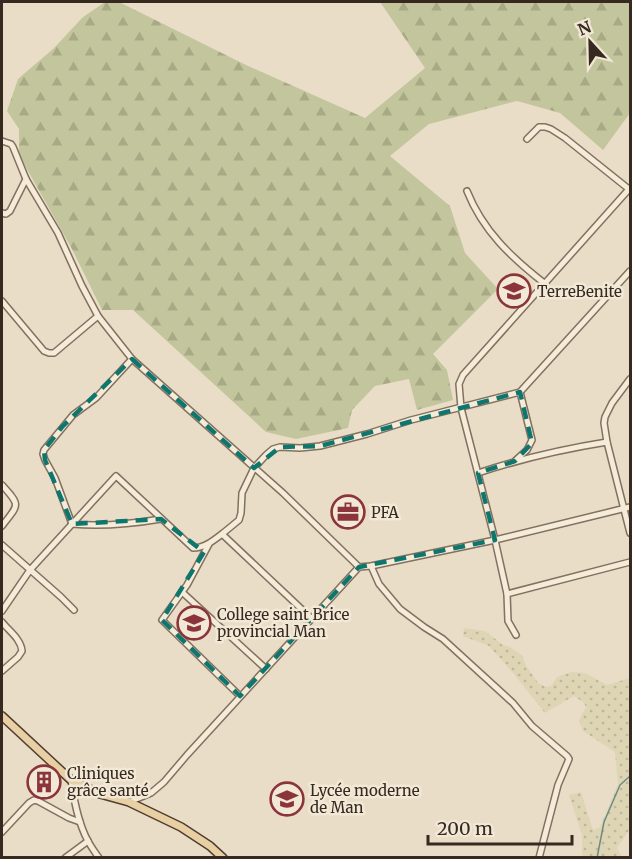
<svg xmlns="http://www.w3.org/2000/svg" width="632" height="859" font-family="Merriweather,serif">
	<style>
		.farmland { fill: url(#farmland-dots) }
		.forest { fill: url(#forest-firs) }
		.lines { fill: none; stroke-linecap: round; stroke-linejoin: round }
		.stream { stroke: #6f8b83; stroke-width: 1.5 }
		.minor-casing { stroke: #83705e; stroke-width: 8 }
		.major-casing { stroke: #513f32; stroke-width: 10 }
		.minor { stroke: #f5ebd9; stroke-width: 5 }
		.major { stroke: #e8cfa4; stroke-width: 7 }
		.marked { fill: none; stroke: #0f766e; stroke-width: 4.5; stroke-dasharray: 12 8; stroke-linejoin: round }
		.labels { text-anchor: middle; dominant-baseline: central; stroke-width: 5; stroke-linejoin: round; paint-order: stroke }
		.poi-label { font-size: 15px; fill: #352920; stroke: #f2e8d6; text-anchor: start }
	</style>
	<defs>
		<pattern id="farmland-dots" width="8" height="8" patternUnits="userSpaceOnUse" patternTransform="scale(1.5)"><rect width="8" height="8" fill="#ded5b5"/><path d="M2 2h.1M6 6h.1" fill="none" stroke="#bfb79b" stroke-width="1.8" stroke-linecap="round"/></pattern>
		<pattern id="forest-firs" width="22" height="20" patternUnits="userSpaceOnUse" patternTransform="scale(1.5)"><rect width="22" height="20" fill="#c3c69c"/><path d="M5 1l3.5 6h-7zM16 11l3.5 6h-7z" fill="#a8aa86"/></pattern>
	</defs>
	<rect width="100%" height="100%" fill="#e9ddc7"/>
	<polygon class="farmland" points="464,628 485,631 503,645 510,647 523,656 525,664 538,683 546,687 551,686 557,677 571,672 585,673 607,685 630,678 630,829 617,848 622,857 582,857 582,835 569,795 581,792 593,830 600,827 618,784 615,752 583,731 579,720 586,707 584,703 574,696 545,713 513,673 489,646 463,636"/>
	<polygon class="forest" points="105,2 119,2 246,65 365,118 425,68 380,2 630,2 630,113 603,150 560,113 517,101 429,124 390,156 450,206 465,253 498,289 433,354 447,370 453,400 417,410 409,379 375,386 352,410 348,428 296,439 266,432 133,310 102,310 72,249 19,155 19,129 7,111 18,79 53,49 83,17"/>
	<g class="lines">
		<polyline class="stream" points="597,858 604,822 620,785 630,776"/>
		<defs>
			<g id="minor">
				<polyline points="527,139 539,127 545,127 551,129 565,138 630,190"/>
				<polyline points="2,141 11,144 13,147 26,179 58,233 82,286 98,316 132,359 283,493 359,567"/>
				<path d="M467,191C483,231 511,257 544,283"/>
				<polyline points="2,213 6,214 10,211 26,179"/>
				<polyline points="2,301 44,351 49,353 54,353 98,316"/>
				<path d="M132,359L96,398L73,415L44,450L43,454L45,460L55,478L72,524C102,527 131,524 161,519"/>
				<polyline points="630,379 612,403 605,417 604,423 607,442 630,533"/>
				<polyline points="516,460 527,450 532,440 520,392"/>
				<path d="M478,473C520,459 563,449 607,442"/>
				<path d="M2,485C21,506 19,504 2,526"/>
				<polyline points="222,534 239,520 241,513 242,493 254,468 266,455 273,449 280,447 300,448 320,446 367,434 411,420 520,392 630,271"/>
				<polyline points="209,544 187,585 162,620 240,696"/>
				<polyline points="2,545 61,597 74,610"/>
				<polyline points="371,566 379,584 400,609 424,627 443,639 513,703 532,726 567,756 569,759 558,785 539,858"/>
				<polyline points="182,592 266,669"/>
				<polyline points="507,594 630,562"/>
				<path d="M2,611L30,570L116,476L193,548C204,548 213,541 222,534L311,618"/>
				<path d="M2,622C9,631 21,639 22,651L18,657L2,671"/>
				<polyline points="516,635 508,621 507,594 495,540 461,408 459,384 463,375 630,188"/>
				<path d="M71,780C74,800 78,823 88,841C91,847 95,852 99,858"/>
				<polyline points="129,802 151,793 164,782 187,755 359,567 371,566 495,540 630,507"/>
				<polyline points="2,832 29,803 34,800 38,801 69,818 80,822"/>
				<polyline points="65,858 88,841"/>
			</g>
			<polyline id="major" points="2,716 71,780 100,794 129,802 181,827 210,846 223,858"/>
		</defs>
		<use href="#minor" class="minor-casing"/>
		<use href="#major" class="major-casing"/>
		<use href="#minor" class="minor"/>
		<use href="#major" class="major"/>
	</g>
	<path class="marked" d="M132,359L254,468L280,447L320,446L520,392L532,443L515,461L478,473L495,540L359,567L240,696L162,620L204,552L161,519L72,524L45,460L44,450L62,427Z"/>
	<defs>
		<symbol id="school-ring" viewBox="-11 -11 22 22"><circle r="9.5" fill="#f2e8d6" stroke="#8b353a" stroke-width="1.5"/><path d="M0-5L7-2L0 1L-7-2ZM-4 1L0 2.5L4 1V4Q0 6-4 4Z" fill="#8b353a"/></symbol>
		<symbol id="office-ring" viewBox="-11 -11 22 22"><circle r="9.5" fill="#f2e8d6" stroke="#8b353a" stroke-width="1.5"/><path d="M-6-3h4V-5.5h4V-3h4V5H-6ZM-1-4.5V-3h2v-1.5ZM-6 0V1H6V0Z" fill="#8b353a"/></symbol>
		<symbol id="building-ring" viewBox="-11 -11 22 22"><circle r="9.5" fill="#f2e8d6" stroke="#8b353a" stroke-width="1.5"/><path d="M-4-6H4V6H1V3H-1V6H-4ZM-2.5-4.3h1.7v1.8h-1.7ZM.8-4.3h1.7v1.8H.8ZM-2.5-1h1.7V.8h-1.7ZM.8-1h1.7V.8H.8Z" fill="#8b353a"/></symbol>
	</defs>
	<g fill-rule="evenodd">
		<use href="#school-ring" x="495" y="272" width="38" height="38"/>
		<use href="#office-ring" x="329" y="493" width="38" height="38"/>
		<use href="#school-ring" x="175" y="604" width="38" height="38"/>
		<use href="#building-ring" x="25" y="763" width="38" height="38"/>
		<use href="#school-ring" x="268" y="780" width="38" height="38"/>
	</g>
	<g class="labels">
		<g class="poi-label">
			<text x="537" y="291">TerreBenite</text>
			<text x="371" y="512">PFA</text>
			<text x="217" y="614">College saint Brice<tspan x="217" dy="17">provincial Man</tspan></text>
			<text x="67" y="773">Cliniques<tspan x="67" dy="17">grâce santé</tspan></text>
			<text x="310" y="790">Lycée moderne<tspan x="310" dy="17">de Man</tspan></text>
		</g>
	</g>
	<rect width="632" height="859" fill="none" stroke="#352920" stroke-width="6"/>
	<g transform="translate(590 42) rotate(338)" stroke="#f2e8d6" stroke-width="4.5" paint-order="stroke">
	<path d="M0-4.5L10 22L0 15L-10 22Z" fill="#352920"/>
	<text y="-9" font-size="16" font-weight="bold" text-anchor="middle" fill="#352920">N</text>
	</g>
	<path d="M428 835v9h144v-9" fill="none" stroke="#352920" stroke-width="3"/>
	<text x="437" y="835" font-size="18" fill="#352920" stroke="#f2e8d6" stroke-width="4.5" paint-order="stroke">200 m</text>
</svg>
